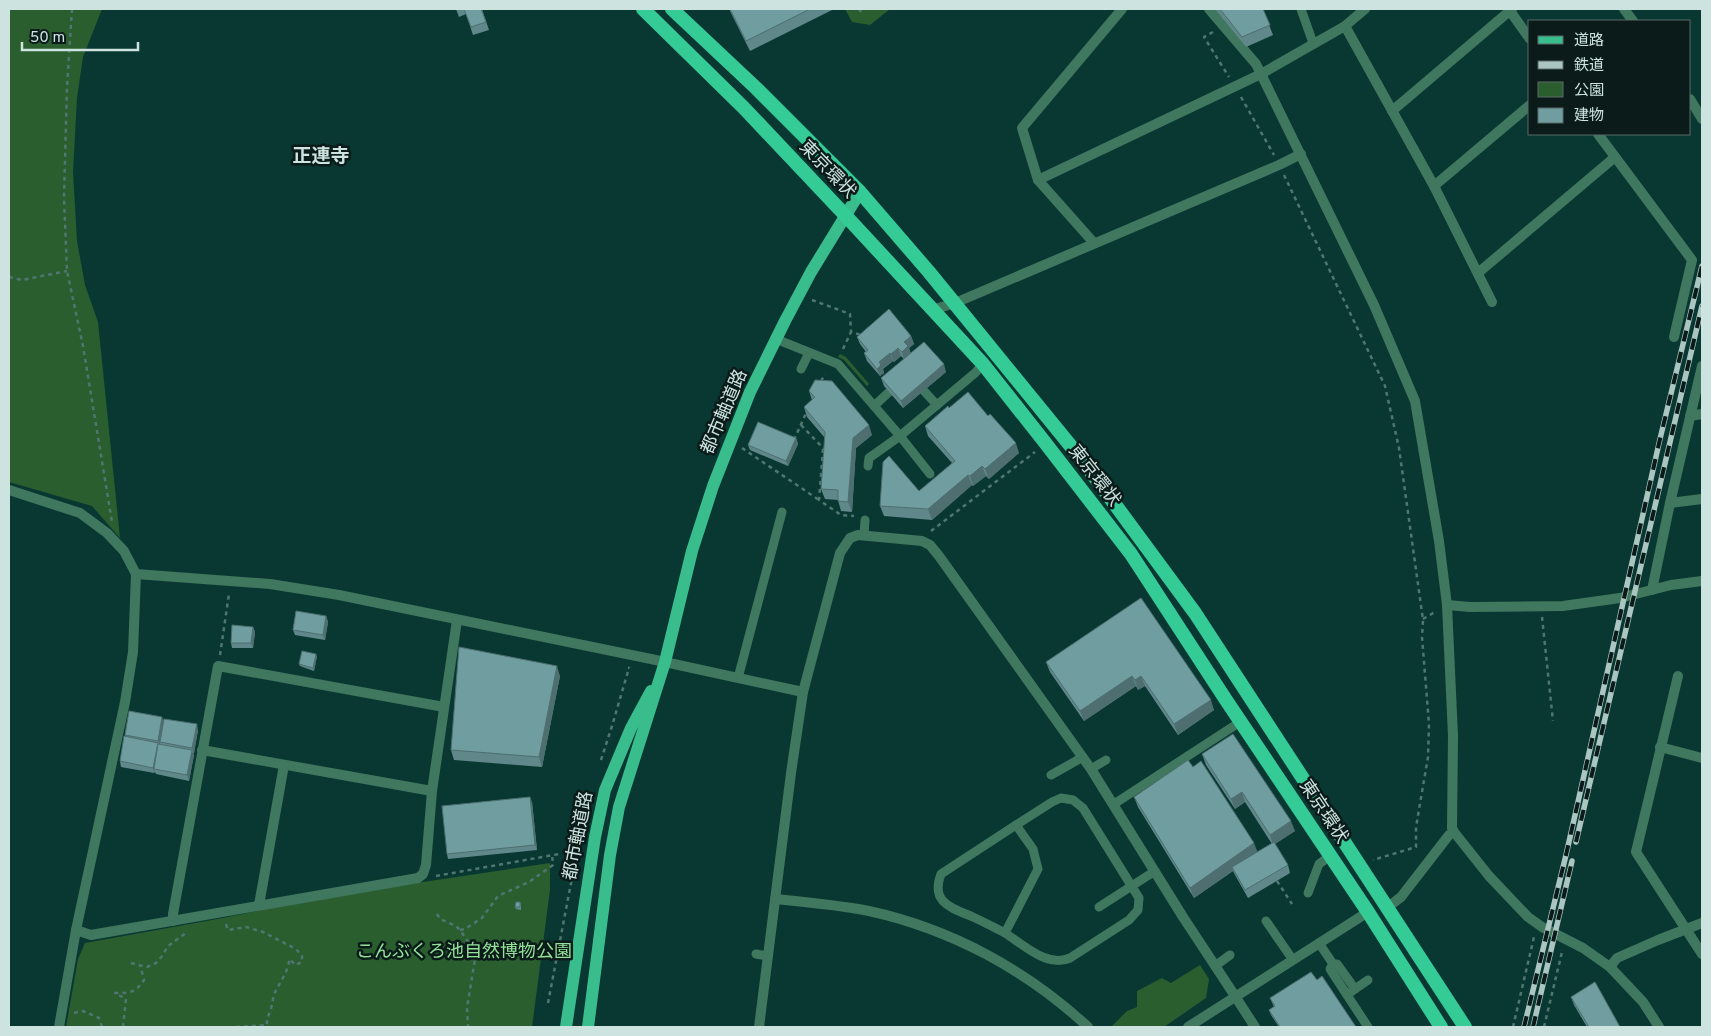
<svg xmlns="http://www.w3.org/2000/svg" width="1711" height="1036" font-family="Overpass,'Noto Sans JP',sans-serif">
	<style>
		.green { fill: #2a5e2f }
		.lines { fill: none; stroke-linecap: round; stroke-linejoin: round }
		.path { stroke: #507671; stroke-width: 2.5; stroke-dasharray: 4 4; stroke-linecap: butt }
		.service { stroke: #40775f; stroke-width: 9 }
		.minor { stroke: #40775f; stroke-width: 10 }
		.tertiary { stroke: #40775f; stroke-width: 10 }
		.primary { stroke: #3abd8d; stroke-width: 12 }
		.trunk { stroke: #34cb96; stroke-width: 14 }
		.rail-casing { stroke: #abc5c1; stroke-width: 5.5 }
		.rail { stroke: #0a1b19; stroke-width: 4; stroke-dasharray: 11; stroke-linecap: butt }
		.wall { fill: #60878a }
		.shaded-wall { fill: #4e6e70 }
		.building { fill: #709da0; stroke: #4e6e70 }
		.labels { text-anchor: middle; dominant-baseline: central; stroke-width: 5; stroke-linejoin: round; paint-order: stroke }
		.street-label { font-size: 18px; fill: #cde3df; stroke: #0a1b19 }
		.park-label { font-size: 18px; fill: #94e299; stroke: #0a1b19 }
		.neighbourhood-label { font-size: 19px; font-weight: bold; fill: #cde3df; stroke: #0a1b19 }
	</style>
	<rect width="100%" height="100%" fill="#093832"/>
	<g class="green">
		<polygon points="9,9 102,9 83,57 77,98 73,172 77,241 85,285 98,322 120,538 92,506 9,482"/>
		<polygon points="845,9 890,9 870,25 852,22"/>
		<polygon points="840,354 846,357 869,384 867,386 844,360 838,357"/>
		<polygon points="550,863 550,890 532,1027 66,1027 78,959 85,943 223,918 336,895"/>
		<polygon points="1200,965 1209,979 1206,998 1164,1027 1111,1027 1127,1011 1137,1007 1137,991 1162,978 1171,983"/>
	</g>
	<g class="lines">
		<g class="path">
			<polyline points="72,9 67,87 64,198 67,271 83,346 112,522"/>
			<polyline points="859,9 861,12"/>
			<polyline points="1213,32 1204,37 1229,77"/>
			<polyline points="1241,97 1274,155"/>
			<polyline points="1284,175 1385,386 1399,448 1423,620 1422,637 1429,724 1428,757 1416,827 1416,847 1373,860"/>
			<polyline points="9,277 22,280 67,271"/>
			<polyline points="812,300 850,314 851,332"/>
			<polyline points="843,349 851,332 861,335"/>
			<polyline points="821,381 825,374"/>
			<polyline points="801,425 824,449"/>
			<polyline points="794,440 807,411"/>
			<polyline points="742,448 819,500"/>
			<polyline points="823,449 819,500 841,515 854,516"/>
			<polyline points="931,531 1035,452"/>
			<polyline points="1542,617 1553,721"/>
			<polyline points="1423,619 1435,612"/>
			<polyline points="220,655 229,594"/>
			<polyline points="601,760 612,726 629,668 628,668"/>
			<polyline points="436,876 559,854"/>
			<polyline points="1277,881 1292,904"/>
			<polyline points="437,914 440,919 456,926 460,930 473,949 475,959 467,1008 468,1027"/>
			<polyline points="226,924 228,930 246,927 263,932 296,949 302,956 302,962 295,965 290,959 286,972 274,994 271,1009 267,1019 267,1025 236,1027"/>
			<polyline points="460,930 465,929 482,918 498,896 529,882 553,865 552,855"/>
			<polyline points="131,963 147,967 156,963 163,955 167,947 187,932"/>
			<polyline points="548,1003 577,852"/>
			<polyline points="74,1013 83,1011 99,1018 102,1027"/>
			<path d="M123,1027L126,999L115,993C130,993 135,993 144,980L140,965"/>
			<polyline points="1513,1027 1534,937"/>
			<polyline points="1544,1027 1562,952"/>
		</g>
		<g class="service">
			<polyline points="1301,9 1313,43"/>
			<polyline points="776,339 838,364 900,436 869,458 868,466"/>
			<polyline points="801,369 809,353"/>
			<polyline points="924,391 937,405"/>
			<polyline points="874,406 889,392"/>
			<polyline points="930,474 900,436 975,373 983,364"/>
			<polyline points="864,535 865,520"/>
			<polyline points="738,678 782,512"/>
			<polyline points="1091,769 1106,760"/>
			<polyline points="1051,775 1083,757"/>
			<path d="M1061,798L1073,800L1083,808L1139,898L1138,910L1129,920L1070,958C1047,968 1024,945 1005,933L1038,869L1033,849L1016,825L1052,802Z"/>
			<polyline points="1114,804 1240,722"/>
			<polyline points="1308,893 1319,864 1330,856"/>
			<polyline points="1099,907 1155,871"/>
			<polyline points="1266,921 1293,960"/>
			<path d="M1005,933C995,928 984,922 973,917C952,908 930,903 941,874L1016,825"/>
			<polyline points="1319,943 1333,964 1337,964 1355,989 1368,980"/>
			<polyline points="756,954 768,956"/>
			<polyline points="1333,964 1330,969 1347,995"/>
			<polyline points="1215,966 1230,955"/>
			<polyline points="1355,989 1347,995 1368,1027"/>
		</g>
		<g class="minor">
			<polyline points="1209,9 1256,64 1261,74 1374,305 1415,401 1439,541 1447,605 1453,736 1452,828 1454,832 1489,876 1528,917 1542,927 1583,948 1610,967 1643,1002 1659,1027"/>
			<polyline points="1624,9 1633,21"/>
			<polyline points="1510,11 1530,39"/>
			<polyline points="1345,26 1434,186 1492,302"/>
			<polyline points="1690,99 1702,119"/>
			<polyline points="1392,111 1512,9"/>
			<polyline points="1598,134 1692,260 1674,337"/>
			<polyline points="1038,180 1261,74 1345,26 1365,9"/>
			<polyline points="1434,186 1530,105"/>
			<polyline points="1094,243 1038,180 1022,128 1122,9"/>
			<polyline points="1478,273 1615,157"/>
			<polyline points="932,310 955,303 1279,165 1301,154"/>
			<polyline points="1690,416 1702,414"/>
			<polyline points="9,490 80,513 107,533 124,551 136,574 270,584 339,595 651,659 803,692"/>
			<polyline points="1670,503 1702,499"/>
			<polyline points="1652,590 1670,503 1702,366"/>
			<polyline points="1447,605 1470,607 1563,606 1620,598 1671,585 1702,581"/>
			<polyline points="1678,676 1636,852 1702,954"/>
			<polyline points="1660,747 1702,758"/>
			<polyline points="202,750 432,791"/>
			<path d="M775,899C806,902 838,905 869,911C951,929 1027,970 1088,1027"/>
			<polyline points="259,905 284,765"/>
			<polyline points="1388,907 1401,897 1449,835 1454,832"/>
			<polyline points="173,921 173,914 218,666 444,707"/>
			<polyline points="76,930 91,935 418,878 423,874 426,865 432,791 457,620"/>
			<polyline points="1610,967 1617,958 1658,940 1702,923"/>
			<polyline points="759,1027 791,773 803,692 840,553 850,538 858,535 922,541 930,545 939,556 1091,769 1183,917 1235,996"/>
		</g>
		<g class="tertiary">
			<polyline points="1235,996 1255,1027"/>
			<polyline points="59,1027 76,930 125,702 133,652 136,574"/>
			<polyline points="1188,1027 1368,912"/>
		</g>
		<g class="primary">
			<polyline points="566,1027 595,837 605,790 631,728 651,691"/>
			<polyline points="588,1027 610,855 619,807 665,662 692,551 713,486 750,392 785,321 811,272 860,192"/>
		</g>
		<g class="trunk">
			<polyline points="643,9 744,108 845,215 983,364 1043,440 1131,554 1226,700 1368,912 1441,1027"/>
			<polyline points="672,9 756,88 860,192 929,272 1083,461 1195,613 1465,1027"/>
		</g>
		<defs>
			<g id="rail">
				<polyline points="1576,842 1702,306"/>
				<polyline points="1524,1027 1566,855 1660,439 1702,266"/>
				<polyline points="1533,1027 1572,861"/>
			</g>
		</defs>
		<use href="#rail" class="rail-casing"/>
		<use href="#rail" class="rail"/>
	</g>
	<g class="wall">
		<polygon points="456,9 482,9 489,30 473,35 466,14 459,17"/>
		<polygon points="729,9 834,9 750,51"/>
		<polygon points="1215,9 1263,9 1273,35 1246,47"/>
		<polygon points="911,336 914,344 909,348 911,354 946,372 903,408 884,386 881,378 904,359 901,356 894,362 893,361 883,369 884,373 880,376 867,361 864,353 866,352 860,344 857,337"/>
		<polygon points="809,391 872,435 856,448 852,512 841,511 838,500 825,499 821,489 825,438 807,417 804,407 812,400"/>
		<polygon points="949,408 1019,453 989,479 986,476 973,486 972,485 932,520 884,516 880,506 919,491 952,463 928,436 925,426"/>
		<polygon points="796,438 798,444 788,466 750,450 748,445"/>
		<polygon points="1141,598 1214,710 1178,735 1145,686 1138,690 1136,686 1084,721 1050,672 1046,662"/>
		<polygon points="326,616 328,622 325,640 295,635 293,630"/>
		<polygon points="253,627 255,632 253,648 232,648 231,643"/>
		<polygon points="317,656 314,671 300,666 299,664"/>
		<polygon points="560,676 542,767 454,760 451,750"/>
		<polygon points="163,720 198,730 194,753 193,753 194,755 189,781 156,774 155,772 154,773 121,767 120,761 125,736 125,735"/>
		<polygon points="1202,754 1295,831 1275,844 1288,865 1290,873 1248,898 1235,875 1233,871 1194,898 1138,807 1134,797 1193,767 1257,852 1272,844 1245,802 1235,809 1206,765"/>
		<polygon points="532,802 537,850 448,859 447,854"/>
		<polygon points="520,902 521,905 521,910 516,909 515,907"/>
		<polygon points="1317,980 1356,1027 1279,1027 1271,1015 1269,1010 1274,1007 1270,998"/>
		<polygon points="1595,982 1620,1027 1587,1027 1574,1005 1571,997"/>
	</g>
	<g class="shaded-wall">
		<polygon points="911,336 914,344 909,348 911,354 904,360 902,352 904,342"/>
		<polygon points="898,348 901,356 894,362 891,354"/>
		<polygon points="890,353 893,361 883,369 884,373 880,376 877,369 879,362"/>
		<polygon points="944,364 946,372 903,408 901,401"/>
		<polygon points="869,425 872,435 856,448 852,512 848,502 853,438"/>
		<polygon points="796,438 798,444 788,466 786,461"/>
		<polygon points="1016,443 1019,453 989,479 985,469"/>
		<polygon points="982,466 986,476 973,486 970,476"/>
		<polygon points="968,475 972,485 932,520 928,509"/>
		<polygon points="326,616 328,622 325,640 323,635"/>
		<polygon points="253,627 255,632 253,648 251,643"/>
		<polygon points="316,654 317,656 314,671 313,668"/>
		<polygon points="557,666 560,676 542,767 539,757"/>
		<polygon points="1132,676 1136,686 1084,721 1080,711"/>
		<polygon points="1141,676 1145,686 1138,690 1135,680"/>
		<polygon points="1211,700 1214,710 1178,735 1174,724"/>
		<polygon points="162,717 164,722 160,742 160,746 158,741"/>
		<polygon points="197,724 198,730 194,753 192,748"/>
		<polygon points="158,743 160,748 154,769 154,773 153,768"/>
		<polygon points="192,750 194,755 189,781 187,775"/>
		<polygon points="1242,792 1245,802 1235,809 1231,799"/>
		<polygon points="530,797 532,802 537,850 535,845"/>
		<polygon points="1291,821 1295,831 1273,845 1270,835"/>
		<polygon points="1254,843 1258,853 1232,867 1233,871 1194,898 1190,888"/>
	</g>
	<g class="building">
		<polygon points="464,9 481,9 486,22 471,27"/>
		<polygon points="730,9 810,9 746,41"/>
		<polygon points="1220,9 1263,9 1270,25 1242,37"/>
		<polygon points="889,309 911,336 904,342 908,346 902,352 898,348 891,354 890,353 879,362 881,365 877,369 864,353 868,350 857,337"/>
		<polygon points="924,342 944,364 901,401 881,378"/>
		<polygon points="815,380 832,381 869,425 853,438 848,502 838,501 838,490 821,489 825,432 804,407 815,397 809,391"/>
		<polygon points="968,392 988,416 990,414 1016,443 985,469 982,466 970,476 968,475 928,509 880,506 883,462 889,456 919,491 955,461 925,426 948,406 949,408"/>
		<polygon points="758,422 796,438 786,461 748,445"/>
		<polygon points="1141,598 1211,700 1174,724 1141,676 1135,680 1132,676 1080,711 1046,662"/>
		<polygon points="296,611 326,616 323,635 293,630"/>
		<polygon points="232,625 253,627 251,643 231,643"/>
		<polygon points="459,647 557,666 539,757 451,750"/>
		<polygon points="302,651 316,654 313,668 299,664"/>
		<polygon points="129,711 162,717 158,741 125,735"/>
		<polygon points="164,719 197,724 192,748 160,742"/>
		<polygon points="1233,734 1291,821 1270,835 1242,792 1231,799 1202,754"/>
		<polygon points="124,736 158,743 153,768 120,761"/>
		<polygon points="158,744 192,750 187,775 154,769"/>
		<polygon points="1188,760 1193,767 1201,761 1254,843 1190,888 1134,797"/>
		<polygon points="530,797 535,845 447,854 442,806"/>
		<polygon points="1274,842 1288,865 1245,890 1232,867"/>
		<polygon points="516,902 520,902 520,907 515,907"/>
		<polygon points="1311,972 1317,980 1322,976 1356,1027 1280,1027 1269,1010 1275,1006 1270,998"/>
		<polygon points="1595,982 1620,1027 1589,1027 1571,997"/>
	</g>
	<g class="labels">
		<g class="street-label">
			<text transform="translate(827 170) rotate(46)">東京環状</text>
			<text transform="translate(725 412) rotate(-67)">都市軸道路</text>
			<text transform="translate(1094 476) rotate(52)">東京環状</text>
			<text transform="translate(1323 812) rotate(56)">東京環状</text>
			<text transform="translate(579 836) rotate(-79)">都市軸道路</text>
		</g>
		<g class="park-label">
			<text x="464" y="952">こんぶくろ池自然博物公園</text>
		</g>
		<g class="neighbourhood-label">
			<text x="321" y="157">正連寺</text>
		</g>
	</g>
	<rect width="1711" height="1036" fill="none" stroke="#cde3df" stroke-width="20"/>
	<rect x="1528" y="20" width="162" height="115" fill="#0a1b19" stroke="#586b68"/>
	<rect x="1538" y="36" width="25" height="8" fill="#3abd8d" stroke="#586b68"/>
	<text x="1574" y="45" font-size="15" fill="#cde3df">道路</text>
	<rect x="1538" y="61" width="25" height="8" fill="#abc5c1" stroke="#586b68"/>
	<text x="1574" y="70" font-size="15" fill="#cde3df">鉄道</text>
	<rect x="1538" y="82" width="25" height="15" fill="#2a5e2f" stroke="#586b68"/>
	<text x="1574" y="95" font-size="15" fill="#cde3df">公園</text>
	<rect x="1538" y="108" width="25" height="15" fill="#709da0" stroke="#586b68"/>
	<text x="1574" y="120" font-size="15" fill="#cde3df">建物</text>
	<path d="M22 42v8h116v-8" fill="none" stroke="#cde3df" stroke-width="2.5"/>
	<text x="30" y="42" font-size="15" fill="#cde3df" stroke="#0a1b19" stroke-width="4" paint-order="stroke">50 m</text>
</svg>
